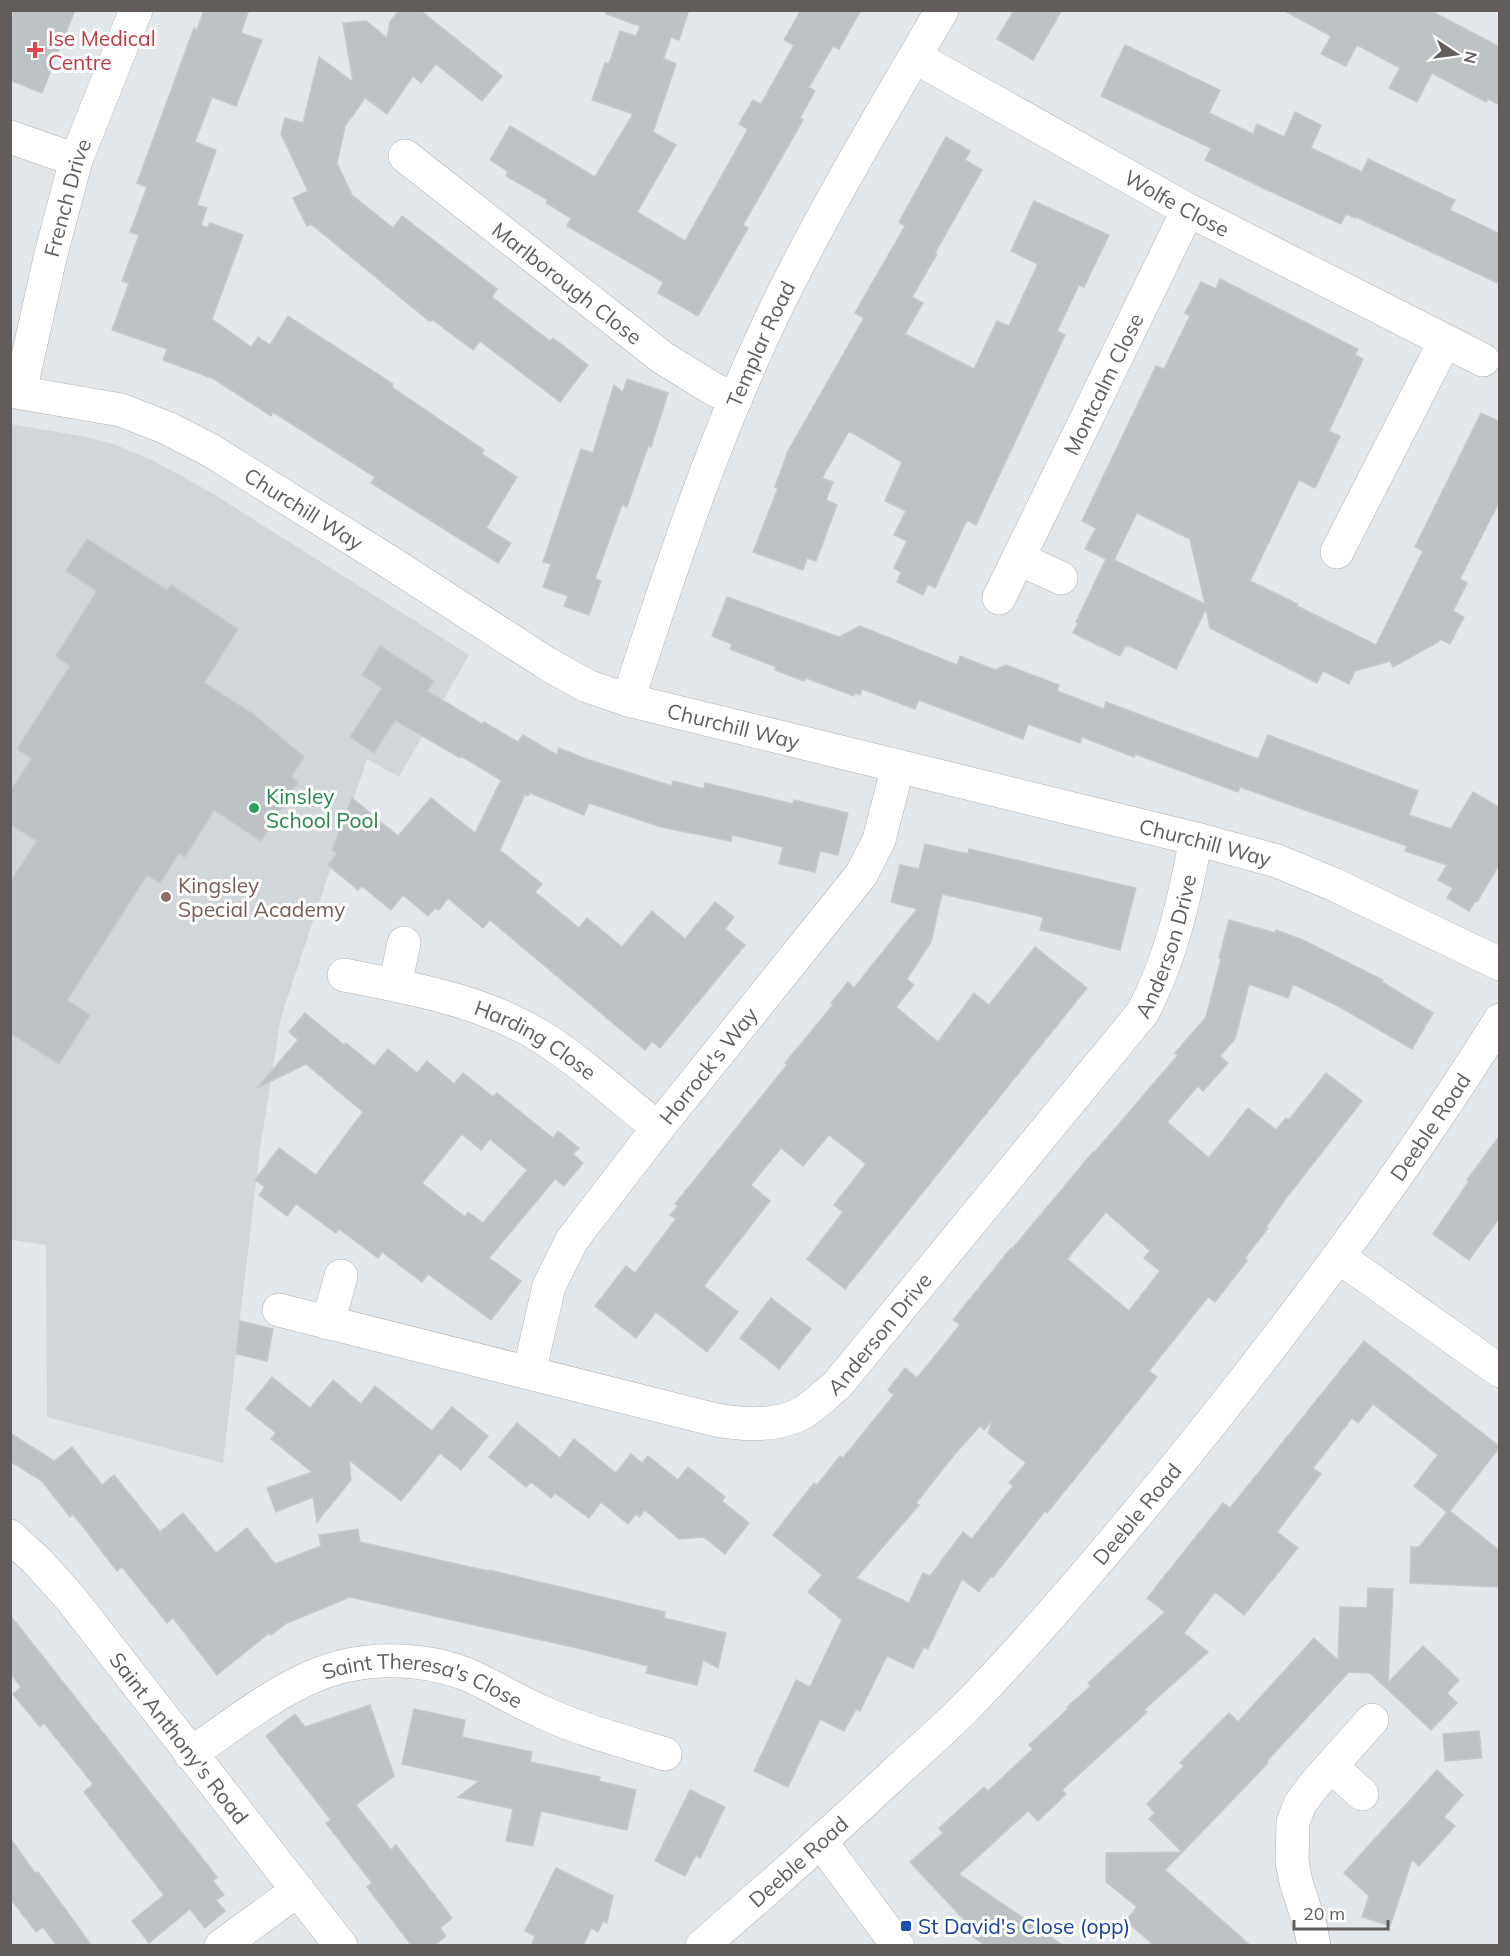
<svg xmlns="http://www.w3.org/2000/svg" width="1510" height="1956" font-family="Mulish,sans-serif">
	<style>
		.education { fill: #d1d6db }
		.building { fill: #bdc2c4; stroke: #c2cad0; stroke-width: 1.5; fill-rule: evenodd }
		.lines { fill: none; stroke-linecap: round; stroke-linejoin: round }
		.minor-casing { stroke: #b4b0ae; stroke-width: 34 }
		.minor { stroke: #fff; stroke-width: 33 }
		.health-dot { fill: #e0444e; stroke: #fff; stroke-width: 2 }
		.leisure-dot { fill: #2e9e5b; stroke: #fff; stroke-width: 2 }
		.education-dot { fill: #8d6e63; stroke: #fff; stroke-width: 2 }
		.transit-dot { fill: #1a4fb4; stroke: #fff; stroke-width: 2 }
		.labels { text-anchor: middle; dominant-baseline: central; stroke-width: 6; stroke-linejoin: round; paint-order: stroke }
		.health-label { font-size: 21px; fill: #be3a42; stroke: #fff; text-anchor: start }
		.street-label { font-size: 21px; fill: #625d5b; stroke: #fff }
		.leisure-label { font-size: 21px; fill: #27864d; stroke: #fff; text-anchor: start }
		.education-label { font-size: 21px; fill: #785e54; stroke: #fff; text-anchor: start }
		.transit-label { font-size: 21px; fill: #164399; stroke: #fff; text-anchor: start }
	</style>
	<rect width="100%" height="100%" fill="#e2e7ec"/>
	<polygon class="education" points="10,424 81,436 114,444 154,461 210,492 469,655 399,777 367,759 281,1017 260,1149 223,1463 47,1417 46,1245 11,1240"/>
	<g class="building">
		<polygon points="15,10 75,10 42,93 10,80 10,21"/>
		<polygon points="204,10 249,10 241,33 262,40 236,106 212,97 195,142 216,150 197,205 207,208 201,225 207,228 210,223 243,235 212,319 251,347 258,337 270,345 288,316 393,384 392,387 484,450 482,454 517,477 486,528 511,543 498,563 371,483 375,477 273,412 271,416 214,379 163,360 167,349 112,330 129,283 122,281 139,235 130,232 147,187 137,183 194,28 197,30"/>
		<polygon points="399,10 420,10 502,76 482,101 436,64 421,83 413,76 387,114 365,98 345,126 337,163 352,195 393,228 402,216 497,289 492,297 550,341 553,338 588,365 560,402 480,341 473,350 433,320 429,321 311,224 307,226 293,198 308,191 281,134 285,118 303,123 319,57 353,82 343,23 366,21 387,38 390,22"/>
		<polygon points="606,10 689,10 679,40 671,37 662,63 665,59 676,64 653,132 676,145 637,212 685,241 748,129 739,124 753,100 761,104 794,45 784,40 801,10 861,10 839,49 833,46 809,87 815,91 800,118 803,120 743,225 748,228 698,316 658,293 663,282 567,226 571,218 546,203 548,200 506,176 508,171 490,160 510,126 595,177 633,114 592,100 605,63 609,64 620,31 636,36 640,26 606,14"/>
		<polygon points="1014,10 1062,10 1033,60 997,39"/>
		<polygon points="1283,10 1429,10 1500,47 1500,105 1488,99 1486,102 1432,73 1417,102 1389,88 1400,68 1357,45 1346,66 1321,54 1331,36"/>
		<polygon points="1125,45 1220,90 1209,113 1253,134 1257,124 1284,137 1295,112 1321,125 1311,148 1362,172 1368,159 1455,200 1450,210 1500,234 1500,284 1356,217 1355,218 1346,214 1341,224 1263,188 1205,160 1211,148 1101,96"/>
		<polygon points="946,137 970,151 965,160 982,170 935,253 937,254 912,297 923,303 905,334 974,369 997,321 1009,326 1038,264 1011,251 1034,201 1109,235 1084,287 1079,285 1057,331 1065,335 976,525 967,520 935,588 928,584 923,595 897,582 901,572 894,568 907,541 894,535 906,511 885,501 902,462 849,431 822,478 833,482 826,500 837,505 816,561 807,558 803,570 753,552 778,488 775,487 788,451 864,318 855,313 905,226 899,222"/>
		<path d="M1220,279L1358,349L1355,355L1363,359L1329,431L1340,436L1315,488L1299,480L1250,581L1298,604L1297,606L1376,645L1423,551L1415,547L1481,413L1500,422V500L1460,579L1467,583L1453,611L1464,617L1450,644L1440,639L1438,642L1393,667L1390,661L1355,671L1349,684L1323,671L1317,683L1210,628L1206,609L1176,669L1128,645V647L1125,646L1120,656L1073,633L1078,623L1076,622L1106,559L1085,549L1096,528L1082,521L1156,366L1164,369L1190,316L1185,313L1201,282L1216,289ZM1137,513L1190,539L1205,604L1114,560Z"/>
		<polygon points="627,379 668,393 651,447 648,446 627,507 622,505 595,579 601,581 589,615 564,606 568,596 543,587 551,564 543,562 581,449 593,453 614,385 623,392"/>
		<polygon points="87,539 167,590 171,585 238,629 204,683 253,714 304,757 291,777 298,782 261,841 214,810 185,857 179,853 160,883 147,875 67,1000 90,1015 59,1064 10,1033 10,882 37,841 10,824 10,792 32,758 17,749 70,666 56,656 97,591 66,571"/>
		<polygon points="727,597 839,637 860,626 957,665 960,656 995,670 1006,665 1059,685 1057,691 1104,709 1106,702 1258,759 1268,735 1418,791 1409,815 1451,829 1473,792 1500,808 1500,863 1477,902 1475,901 1469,911 1447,898 1453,888 1438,880 1447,865 1405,851 1407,846 1240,787 1238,792 1135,754 1134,757 1082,737 1080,743 1028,724 1023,739 919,700 915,709 862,689 860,695 855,693 854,696 806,678 804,681 775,670 776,667 730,649 732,644 712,636"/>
		<polygon points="380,646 434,681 427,691 482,724 484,722 518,742 523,735 557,755 559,748 589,760 672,786 673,781 704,789 705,783 793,804 794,800 848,813 838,855 820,851 815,872 779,864 783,847 732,835 731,841 661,827 589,803 584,815 530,793 528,796 525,794 500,850 542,884 535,892 579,928 587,918 622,947 652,911 685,939 715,902 734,917 725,929 745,945 660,1048 652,1041 645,1050 490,920 483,928 448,898 439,910 435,908 428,916 403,895 391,910 362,886 358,890 328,865 337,853 332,850 352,798 398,836 431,798 475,833 501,780 461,756 460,758 395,720 374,753 350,737 382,688 362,675"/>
		<polygon points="925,844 968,854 969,849 1136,888 1120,950 1040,930 1043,917 942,894 931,942 907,979 914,985 896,1007 938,1042 974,993 989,1005 1035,947 1087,988 845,1289 807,1259 843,1212 834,1205 866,1164 829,1135 803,1166 781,1148 751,1185 770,1201 704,1286 738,1312 707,1352 656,1312 636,1338 595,1306 626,1266 635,1273 676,1219 670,1215 678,1206 675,1204 787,1065 785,1063 833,1005 831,1003 848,982 854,988 917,909 891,902 900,865 919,869"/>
		<path d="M1229,920L1275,933L1276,930L1303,940L1383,980L1382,982L1433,1013L1412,1049L1340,1007L1293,984L1288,998L1249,984L1235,1039L1220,1056L1228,1063L1203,1091L1198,1086L1167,1122L1209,1158L1248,1108L1276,1130L1286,1118L1289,1120L1326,1073L1362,1101L1287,1197L1266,1227L1268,1228L1245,1258L1247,1261L1215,1302L1208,1297L1149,1371L1157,1377L1047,1513L1045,1511L993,1577L991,1576L979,1592L962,1579L928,1649L924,1647L913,1668L887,1656L860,1711L856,1709L844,1731L820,1719L788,1787L754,1771L796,1680L810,1687L842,1620L808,1592L822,1575L773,1535L814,1483L817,1485L840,1456L843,1458L894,1395L888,1390L905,1368L917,1378L960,1325L953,1320L1011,1248L1012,1249L1093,1152L1094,1153L1178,1055L1175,1053L1206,1017L1221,959L1219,958ZM1106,1212L1150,1251L1144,1258L1160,1271L1129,1311L1067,1259ZM993,1420L988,1433L1026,1463L1009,1483L1013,1486L972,1539L963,1532L930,1576L923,1573L909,1603L856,1578L919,1505L916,1503L954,1455L980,1426L984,1430Z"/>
		<path d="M305,1013L344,1045L346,1043L374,1066L388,1049L417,1073L427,1061L454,1084L463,1073L493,1097L497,1093L553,1138L558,1131L579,1148L573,1154L583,1163L564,1186L555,1179L489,1258L521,1281L491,1320L428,1274L422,1282L382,1252L378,1258L339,1229L336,1233L296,1204L287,1216L259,1195L265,1187L255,1180L279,1148L316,1175L363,1112L306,1064L257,1088L298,1040L289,1032ZM462,1134L481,1150L490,1139L527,1170L483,1223L468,1212L465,1217L422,1183Z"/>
		<polygon points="1500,1135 1500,1217 1469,1260 1433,1234 1469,1181 1467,1180"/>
		<polygon points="771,1298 811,1329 779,1369 740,1338"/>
		<polygon points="240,1321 273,1329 267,1361 236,1354"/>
		<polygon points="1364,1341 1500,1447 1450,1511 1500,1551 1500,1587 1410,1583 1411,1547 1419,1547 1447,1512 1414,1486 1438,1455 1373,1404 1358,1423 1352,1418 1313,1468 1321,1474 1277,1532 1298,1548 1244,1615 1215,1592 1184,1633 1208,1652 1144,1710 1147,1712 1062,1790 1066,1794 1038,1821 1028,1811 959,1874 1064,1946 986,1946 965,1931 969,1925 910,1862 943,1833 939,1828 984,1787 988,1791 1033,1749 1029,1745 1069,1708 1067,1707 1091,1686 1088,1683 1165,1612 1147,1598 1223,1503 1230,1508"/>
		<polygon points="272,1377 310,1408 333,1380 361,1404 375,1386 432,1431 452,1407 488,1436 461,1470 440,1453 401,1501 349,1460 351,1480 317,1522 313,1497 276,1512 267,1488 312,1472 271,1439 276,1433 246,1409"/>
		<polygon points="517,1423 560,1458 574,1439 616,1473 631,1454 642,1463 648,1456 678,1480 688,1467 725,1497 722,1501 749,1523 725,1554 704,1537 679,1539 645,1510 639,1517 636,1514 628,1524 601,1502 589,1518 555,1493 551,1498 531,1482 526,1487 489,1457"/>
		<polygon points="10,1433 54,1461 72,1447 102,1485 114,1475 160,1532 183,1513 216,1553 247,1528 275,1564 321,1546 319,1535 358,1529 360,1542 492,1572 489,1570 665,1612 664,1618 726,1633 718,1668 703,1660 697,1685 646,1673 648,1666 577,1648 350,1597 287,1623 271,1635 269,1633 217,1675 173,1618 167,1623 122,1567 117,1571 73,1514 70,1517 42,1481 10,1461"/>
		<polygon points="1368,1588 1393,1589 1388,1683 1423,1646 1459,1680 1447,1693 1457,1703 1431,1730 1370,1673 1349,1672 1267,1761 1268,1763 1165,1870 1251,1946 1155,1946 1126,1921 1137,1907 1106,1882 1106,1853 1182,1852 1149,1819 1155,1813 1147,1804 1184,1766 1180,1763 1229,1713 1238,1722 1314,1638 1338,1660 1340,1607 1367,1608"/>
		<polygon points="10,1615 217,1877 213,1881 224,1895 216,1900 225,1911 205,1928 190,1909 149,1943 132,1921 164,1895 84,1792 93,1784 44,1723 40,1727 13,1694 21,1687 10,1673"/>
		<polygon points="370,1705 394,1776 356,1805 391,1850 396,1845 452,1918 440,1928 446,1936 433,1946 412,1946 367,1887 372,1883 326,1823 331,1820 266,1736 295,1714 305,1727"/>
		<polygon points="414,1709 465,1720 462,1737 532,1752 530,1762 600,1777 599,1781 636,1790 627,1830 541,1811 533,1846 506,1841 513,1809 458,1797 479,1781 402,1764"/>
		<polygon points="1479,1731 1482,1758 1445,1761 1443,1734"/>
		<polygon points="1437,1770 1463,1795 1444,1817 1455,1826 1419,1866 1412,1860 1390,1926 1362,1917 1369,1896 1344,1873"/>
		<polygon points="690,1790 725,1807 700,1858 696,1855 685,1876 655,1861"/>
		<polygon points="10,1838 35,1873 38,1872 92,1946 57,1946 43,1927 36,1932 10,1898"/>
		<polygon points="556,1868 613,1896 607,1923 603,1921 598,1932 591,1928 583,1946 531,1946 535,1936 525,1931"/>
	</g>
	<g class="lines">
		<defs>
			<g id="minor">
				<path id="s1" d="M915,57L1188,210L1483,360"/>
				<polyline points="10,137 76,160"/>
				<path id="s2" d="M405,156L663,358L715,390L736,399"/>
				<path id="s3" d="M10,391L121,410L167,428L210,450L391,563L546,663L587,686L628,700L1196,839L1277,861L1333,884L1500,964"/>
				<path id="s4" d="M20,392L50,258L76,160L136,10"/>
				<polyline points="1337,552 1445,341"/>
				<polyline points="1019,559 1061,578"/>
				<path id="s5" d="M999,598L1188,210"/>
				<path id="s6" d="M628,700C672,565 717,428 780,300C829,201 886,106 942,10"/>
				<path id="s7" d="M344,975C411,988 485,1001 543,1038C584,1064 620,1098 658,1128"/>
				<polyline points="395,985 404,943"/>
				<polyline points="1339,1257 1500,1371"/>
				<path id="s8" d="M279,1310L716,1420C744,1425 779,1427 804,1412C816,1404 826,1394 837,1385L1143,1012C1172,956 1184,900 1196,839"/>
				<polyline points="328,1323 341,1276"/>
				<path id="s9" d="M529,1373L549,1286L572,1240L658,1128L861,875L879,840L898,766"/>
				<path id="s10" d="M10,1536L38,1562L72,1600L341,1946"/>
				<path id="s11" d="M190,1754C230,1727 269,1695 314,1676C361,1656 418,1656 466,1674C491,1685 515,1700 540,1711C580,1730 623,1741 665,1754"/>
				<polyline points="1331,1766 1362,1794"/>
				<polyline points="821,1842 898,1946"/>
				<polyline points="221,1946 298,1890"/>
				<path id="s12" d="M702,1946C768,1889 832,1832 895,1773C918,1752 941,1732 963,1710C1039,1632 1109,1548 1178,1464C1293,1322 1403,1175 1500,1020"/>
				<polyline points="1314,1946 1310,1925 1296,1882 1292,1861 1293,1822 1300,1804 1314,1785 1372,1720"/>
			</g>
		</defs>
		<use href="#minor" class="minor-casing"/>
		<use href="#minor" class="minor"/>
	</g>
	<path class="health-dot" d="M32 41h6v6h6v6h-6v6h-6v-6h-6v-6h6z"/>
	<circle class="leisure-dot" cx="254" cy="808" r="6"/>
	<circle class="education-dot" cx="166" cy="897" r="6"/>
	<rect class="transit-dot" x="900" y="1920" width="12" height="12" rx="3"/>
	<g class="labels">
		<g class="health-label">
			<text x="48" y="38">Ise Medical<tspan x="48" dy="24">Centre</tspan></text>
		</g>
		<g class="street-label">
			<text stroke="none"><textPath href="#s4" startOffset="200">French Drive</textPath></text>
			<text stroke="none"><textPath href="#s1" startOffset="300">Wolfe Close</textPath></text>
			<text stroke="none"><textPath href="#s2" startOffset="206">Marlborough Close</textPath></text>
			<text stroke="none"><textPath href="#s6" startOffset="380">Templar Road</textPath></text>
			<text stroke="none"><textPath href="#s5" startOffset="238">Montcalm Close</textPath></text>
			<text stroke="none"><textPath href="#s3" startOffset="321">Churchill Way</textPath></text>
			<text stroke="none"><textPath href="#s3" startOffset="807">Churchill Way</textPath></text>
			<text stroke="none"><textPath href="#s3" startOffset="1293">Churchill Way</textPath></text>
			<text stroke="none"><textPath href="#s8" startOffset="1136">Anderson Drive</textPath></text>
			<text stroke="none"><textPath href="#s7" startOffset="204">Harding Close</textPath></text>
			<text stroke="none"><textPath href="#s9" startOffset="362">Horrock's Way</textPath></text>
			<text stroke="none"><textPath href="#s12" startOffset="1100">Deeble Road</textPath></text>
			<text stroke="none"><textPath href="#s8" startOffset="650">Anderson Drive</textPath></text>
			<text stroke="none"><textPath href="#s12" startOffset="614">Deeble Road</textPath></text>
			<text stroke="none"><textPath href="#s11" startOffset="260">Saint Theresa's Close</textPath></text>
			<text stroke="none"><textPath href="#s10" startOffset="264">Saint Anthony's Road</textPath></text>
			<text stroke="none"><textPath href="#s12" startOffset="128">Deeble Road</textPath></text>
		</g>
		<g class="leisure-label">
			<text x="266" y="796">Kinsley<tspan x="266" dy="24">School Pool</tspan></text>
		</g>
		<g class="education-label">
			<text x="178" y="885">Kingsley<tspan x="178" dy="24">Special Academy</tspan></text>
		</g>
		<g class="transit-label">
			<text x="918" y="1926">St David's Close (opp)</text>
		</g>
	</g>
	<rect width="1510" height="1956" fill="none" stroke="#625d5b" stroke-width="24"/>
	<g transform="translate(1456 54) rotate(103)" stroke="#ffffff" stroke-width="4.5" paint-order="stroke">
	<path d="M0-4.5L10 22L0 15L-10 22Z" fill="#625d5b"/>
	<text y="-9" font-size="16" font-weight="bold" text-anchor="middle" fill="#625d5b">N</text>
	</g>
	<path d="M1294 1920v9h94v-9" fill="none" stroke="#625d5b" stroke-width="3"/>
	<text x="1303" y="1920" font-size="18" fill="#625d5b" stroke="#ffffff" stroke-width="4.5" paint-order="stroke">20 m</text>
</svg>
